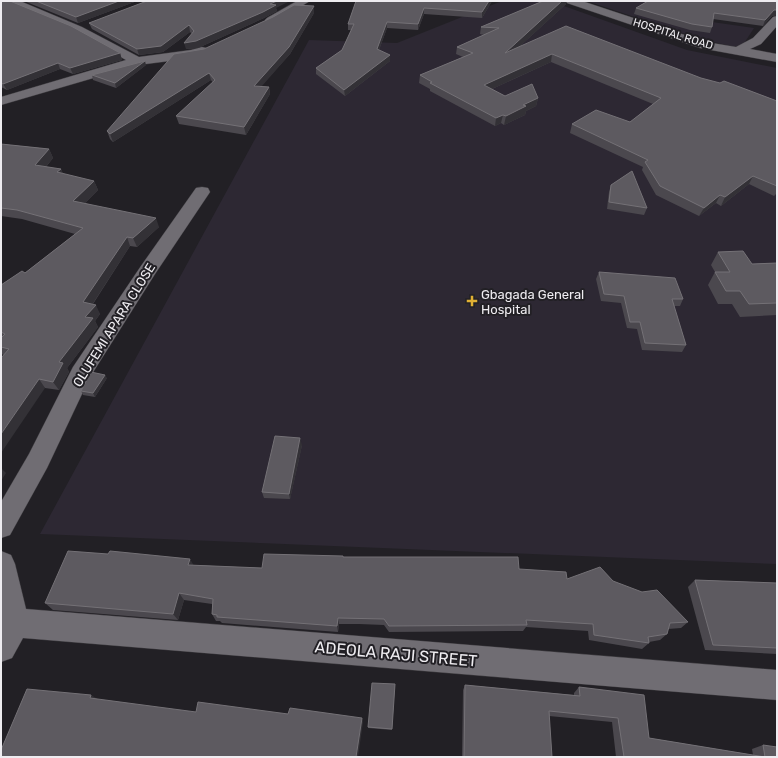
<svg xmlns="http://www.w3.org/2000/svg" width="778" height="758" font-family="Rubik,sans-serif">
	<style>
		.built { fill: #2d2833 }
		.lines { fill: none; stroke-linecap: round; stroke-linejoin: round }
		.minor-casing { stroke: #3e3c40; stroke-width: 1 }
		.minor { fill: #706d73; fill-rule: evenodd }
		.wall { fill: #4b484e }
		.shaded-wall { fill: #333136 }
		.building { fill: #5d5a60; stroke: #747176 }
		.poi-dot { fill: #e0b034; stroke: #222025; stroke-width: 1.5 }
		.labels { text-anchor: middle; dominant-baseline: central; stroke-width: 4; stroke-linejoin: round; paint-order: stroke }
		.far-street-label { font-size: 11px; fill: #eeecf0; stroke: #222025 }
		.poi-label { font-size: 13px; fill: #eeecf0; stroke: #222025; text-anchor: start }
		.street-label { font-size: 13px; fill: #eeecf0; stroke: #222025 }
		.near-street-label { font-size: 16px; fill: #eeecf0; stroke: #222025 }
	</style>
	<rect width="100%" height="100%" fill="#222025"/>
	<g class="built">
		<polygon points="502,1 550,1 687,50 777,68 777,564 40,534 309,40 397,43"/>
		<polygon points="587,1 713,1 698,20 754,28 741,48 703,40"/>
	</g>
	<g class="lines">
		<defs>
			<g id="minor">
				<polygon points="6,1 20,1 82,27 139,57 191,50 202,47 206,48 208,51 206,54 193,58 138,65 1,105 1,97 126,60 74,31 7,3"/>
				<polygon points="297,1 310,1 275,22 267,22 265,20 267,18"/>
				<polygon points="566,1 582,1 706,42 736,47 753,38 773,17 777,16 777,26 761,44 750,49 777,54 777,62 700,48 567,3"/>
				<polygon points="202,187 208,188 210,192 155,274 90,377 47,468 10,535 1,538 1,502 29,454 73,367 141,266 196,188"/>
				<polygon points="1,551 11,555 15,564 26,609 777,670 777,700 23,638 12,658 1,662"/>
			</g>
		</defs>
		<use href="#minor" class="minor-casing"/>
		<use href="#minor" class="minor"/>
	</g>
	<g class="wall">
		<polygon points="1,1 120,53 122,60 73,74 60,69 7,90 1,87"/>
		<polygon points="24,1 137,1 78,23"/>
		<polygon points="356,1 492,1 482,18 424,14 418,30 387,28 379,50 390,61 345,96 316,74 316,68 342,50 351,30 348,30 348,24"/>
		<polygon points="543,1 566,1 566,4 519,47 701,78 777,101 777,193 774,196 749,184 721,206 716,203 699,216 656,195 642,170 643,167 570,133 572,124 630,122 653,104 551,62 492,89 505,96 538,98 536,106 526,111 525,115 504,125 501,123 495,126 430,91 430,89 419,83 420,75 463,57 456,54 457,47 484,35 480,34 481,27"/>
		<polygon points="777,1 777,15 772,16 763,26 713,19 712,27 710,33 690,30 634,14 636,8"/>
		<polygon points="276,8 277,11 264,18 198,48 186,49 192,34 190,32 163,52 139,55 92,29 89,23"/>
		<polygon points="314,13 290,54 261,86 269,87 270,94 246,135 179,124 176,116 213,83 211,80 113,142 110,139 107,131 204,49"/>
		<polygon points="146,65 116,88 93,80 92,75"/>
		<polygon points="1,144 49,149 53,158 46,167 61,169 63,174 94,181 98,190 85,203 159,227 137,247 130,246 93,304 100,314 95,321 98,327 67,368 69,372 59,390 45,388 4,355 1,354 1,285 25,273 75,234 22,219 1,216"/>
		<polygon points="611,185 647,208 644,215 607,209 609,192"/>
		<polygon points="718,252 752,264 777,263 777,315 740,317 732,304 718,304 708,285 715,272 711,265"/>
		<polygon points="599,272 683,299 680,306 674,306 686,345 682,352 642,350 637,329 627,328 621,303 601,301 596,279"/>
		<polygon points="107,378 95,397 83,395 81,391"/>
		<polygon points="302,445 290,499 264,498 262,492"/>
		<polygon points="108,554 194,565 262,568 343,557 519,569 567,579 613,581 688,622 681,628 668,629 667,634 660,640 649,642 649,643 642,649 589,640 588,631 526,627 523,631 389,632 384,625 359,624 339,624 338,632 222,623 220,621 216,621 212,614 212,604 184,600 178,620 53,610 45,603"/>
		<polygon points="695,580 777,583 777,654 705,650 688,587"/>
		<polygon points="395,684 392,730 368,728 368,727"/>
		<polygon points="465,685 574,695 574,693 579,687 649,738 753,755 752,749 763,745 777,757 616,757 612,722 549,716 552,757 462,757 463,690"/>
	</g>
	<g class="shaded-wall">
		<polygon points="119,1 137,1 78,23 76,17"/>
		<polygon points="277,1 290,1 276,8 277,11 264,18 198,48 186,49 184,43"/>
		<polygon points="489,1 492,1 482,18 482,12"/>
		<polygon points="562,1 566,1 566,4 504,61 505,53"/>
		<polygon points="314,6 314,13 290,54 255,94 254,86"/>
		<polygon points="424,8 424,14 418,30 418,24"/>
		<polygon points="774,10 777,10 777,15 772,16 763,26 765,20"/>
		<polygon points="387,22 387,28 377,55 377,49"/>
		<polygon points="189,25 190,32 163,52 139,55 137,49"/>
		<polygon points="120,53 122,60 73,74 70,68"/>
		<polygon points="552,54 551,62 483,93 484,85"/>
		<polygon points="390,55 390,61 345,96 344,90"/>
		<polygon points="145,61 146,65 116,88 115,83"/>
		<polygon points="58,63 60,69 7,90 3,84"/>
		<polygon points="209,73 211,80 113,142 110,134"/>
		<polygon points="269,87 270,94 246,135 244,127"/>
		<polygon points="538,98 536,106 526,111 525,115 504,125 506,116 523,105"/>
		<polygon points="503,115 501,123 495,126 496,118"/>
		<polygon points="49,149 53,158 40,174 35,165"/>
		<polygon points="61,169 65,178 57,172"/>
		<polygon points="753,176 749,184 721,206 725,197"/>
		<polygon points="94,181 98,190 78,210 73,201"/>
		<polygon points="720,195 716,203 699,216 704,208"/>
		<polygon points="156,218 159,227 137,247 133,238"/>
		<polygon points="127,237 130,246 88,311 83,302"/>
		<polygon points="96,305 100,314 95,321 98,327 67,368 69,372 59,390 53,382 59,362 85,317"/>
		<polygon points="105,375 107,378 95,397 93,393"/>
		<polygon points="39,379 45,388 1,453 1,434"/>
		<polygon points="300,438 302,445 290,499 289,494"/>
		<polygon points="1,468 6,473 1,481"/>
		<polygon points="190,559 194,566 188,565"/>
		<polygon points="179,593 184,600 178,620 173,614"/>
		<polygon points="338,618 339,624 338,632 337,626"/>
		<polygon points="91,695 99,700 90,698"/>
		<polygon points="362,718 363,722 358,757 356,757"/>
	</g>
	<g class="building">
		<polygon points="1,1 10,1 71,26 120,53 70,68 58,63 3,84 1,83"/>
		<polygon points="36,1 119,1 76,17"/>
		<polygon points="147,1 277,1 270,4 276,5 263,12 196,41 184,43 194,31 189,25 161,46 137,49 89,23"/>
		<polygon points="356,1 489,1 482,12 424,8 418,24 387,22 377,49 390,55 344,90 316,68 342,50 354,24 348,24"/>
		<polygon points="543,1 562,1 505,53 566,26 701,78 720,83 724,81 777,101 777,186 753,176 725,197 720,195 704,208 660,186 645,162 648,160 572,124 596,110 630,122 661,98 552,54 484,85 505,96 532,84 538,98 523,105 526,106 506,116 503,115 496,118 430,83 432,82 420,75 473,53 457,47 499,28 481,27"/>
		<polygon points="648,1 777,1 777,10 774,10 765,20 714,13 712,27 692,24 636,8"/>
		<polygon points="294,5 314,6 289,47 254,86 269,87 244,127 176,116 215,80 209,73 110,134 107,131 174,54 204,49 273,17"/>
		<polygon points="145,61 115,83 92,75"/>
		<polygon points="1,144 49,149 35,165 61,169 57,172 94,181 73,201 156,218 133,238 127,237 83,302 96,305 85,317 93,318 59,362 63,363 53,382 39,379 1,434 1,358 9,349 1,347 1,338 5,334 1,332 1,285 22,271 25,273 83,228 17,210 1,208"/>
		<polygon points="632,171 647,208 609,202 611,185"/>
		<polygon points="743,251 752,264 777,263 777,303 749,304 740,291 726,291 715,272 730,272 718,252"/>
		<polygon points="599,272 675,278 683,299 672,299 686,345 645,343 640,322 630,322 624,296 604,294"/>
		<polygon points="91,372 105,375 93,393 81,391"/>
		<polygon points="275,436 300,438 289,494 262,492"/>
		<polygon points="68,551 108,554 110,551 190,559 188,565 262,568 264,554 343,556 343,557 518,557 519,569 566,572 567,579 600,567 613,581 642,592 657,590 688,622 670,623 667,634 648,637 649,643 594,635 593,624 526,620 527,625 389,626 384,619 338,618 337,626 217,617 217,615 212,614 213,599 179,593 173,614 45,603"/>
		<polygon points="695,580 777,583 777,648 713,645"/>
		<polygon points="372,683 395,684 392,729 368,727"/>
		<polygon points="465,685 580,696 579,687 644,695 649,738 765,757 624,757 618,718 549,711 552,757 464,757"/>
		<polygon points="27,689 91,695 90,698 196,712 198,702 288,714 290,708 362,718 356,757 1,757 1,750"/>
		<polygon points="763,745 777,747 777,757 765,757"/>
	</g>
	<path class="poi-dot" d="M470 295h4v4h4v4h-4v4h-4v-4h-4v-4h4z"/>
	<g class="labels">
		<g class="far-street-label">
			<text transform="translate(673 34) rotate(17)">HOSPITAL ROAD</text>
		</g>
		<g class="poi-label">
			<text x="481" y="294">Gbagada General<tspan x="481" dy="15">Hospital</tspan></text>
		</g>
		<g class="street-label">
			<text transform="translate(114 325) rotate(-58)">OLUFEMI APARA CLOSE</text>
		</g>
		<g class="near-street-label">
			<text transform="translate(396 654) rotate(5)">ADEOLA RAJI STREET</text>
		</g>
	</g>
	<rect width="778" height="758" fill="none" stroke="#eeecf0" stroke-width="4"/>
</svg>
